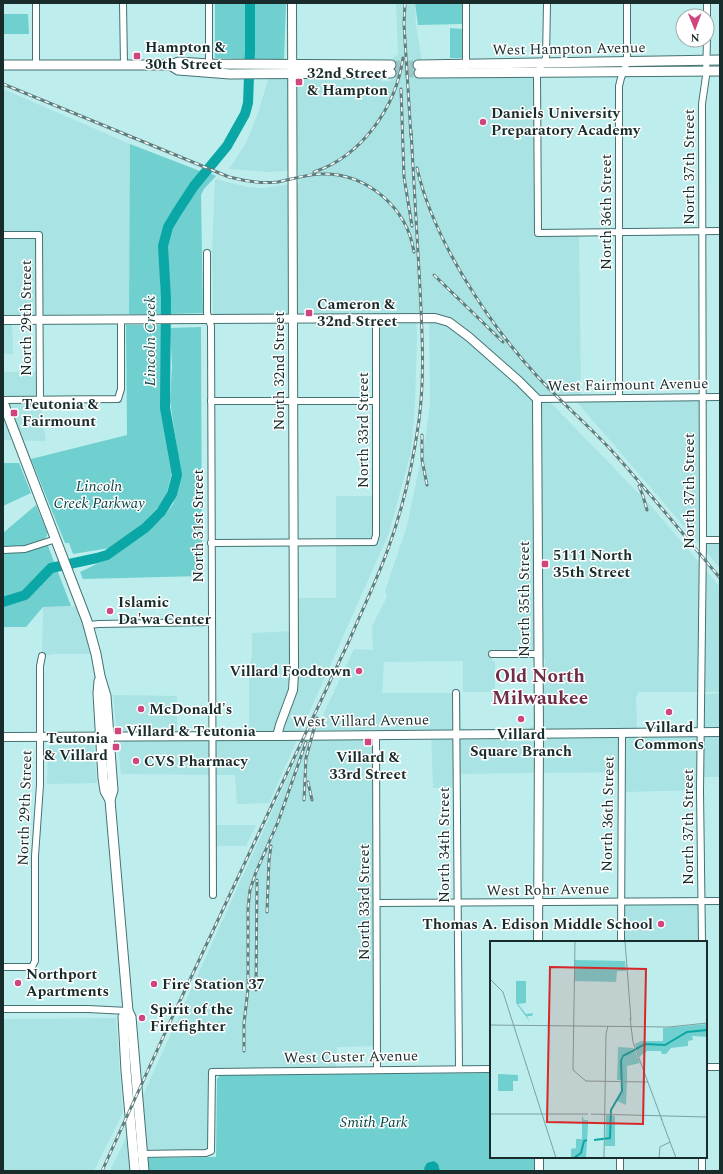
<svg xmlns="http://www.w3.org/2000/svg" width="723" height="1174" font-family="Spectral,serif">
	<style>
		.built { fill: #a9e3e3; fill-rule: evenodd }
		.green { fill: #70d0cf }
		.water { fill: #0ba7a7 }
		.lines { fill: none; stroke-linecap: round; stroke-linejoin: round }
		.river { stroke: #0ba7a7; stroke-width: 10 }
		.secondary-tunnel { stroke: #9cc7c6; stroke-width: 9; stroke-dasharray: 9 4.5; stroke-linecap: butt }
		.minor-casing { stroke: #457272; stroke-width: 8 }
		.tertiary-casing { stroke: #457272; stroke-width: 10 }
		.secondary-casing { stroke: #457272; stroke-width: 11 }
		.minor { stroke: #fff; stroke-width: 6 }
		.tertiary { stroke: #fff; stroke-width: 8 }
		.secondary { stroke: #fff; stroke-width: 9 }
		.rail-casing { stroke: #5f7e7e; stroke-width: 3 }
		.rail { stroke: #fff; stroke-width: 1.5; stroke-dasharray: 4.5; stroke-linecap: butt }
		.poi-dot { fill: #cf457d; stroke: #fff; stroke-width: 1.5 }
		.labels { text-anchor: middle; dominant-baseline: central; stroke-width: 3; stroke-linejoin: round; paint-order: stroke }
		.poi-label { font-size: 15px; font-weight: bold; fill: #192c2c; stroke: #fff; text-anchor: start }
		.street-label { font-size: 15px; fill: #192c2c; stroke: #fff }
		.park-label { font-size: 15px; font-style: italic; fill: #084444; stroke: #fff }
		.water-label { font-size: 16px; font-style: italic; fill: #184f4f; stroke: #fff }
		.district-label { font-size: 19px; font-weight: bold; fill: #702c46; stroke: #fff }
		.inset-river { fill: none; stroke: #0ba7a7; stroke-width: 2 }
		.inset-road { fill: none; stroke: #7ba0a0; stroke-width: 1 }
		.view { fill: #d62828; fill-opacity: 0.15; stroke: #d62828; stroke-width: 2 }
		.inset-edge { fill: none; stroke: #192c2c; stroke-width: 2 }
	</style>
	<rect width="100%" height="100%" fill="#bdeeed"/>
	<g class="built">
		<polygon points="396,3 415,3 416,25 424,73 537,73 538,232 579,232 581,398 703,397 703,539 720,540 720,568 570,394 541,396 482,343 451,318 445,315 416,314 417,335 415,403 411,452 389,533 269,803 237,804 235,775 121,774 113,695 177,696 177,736 249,736 249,672 252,655 252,633 294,631 294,598 336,598 336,496 375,496 376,318 285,319 213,315 212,253 215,179 248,187 262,188 299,183 298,170 269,172 229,169 246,143 257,116 270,74 383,73 381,81 391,81 392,59 398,54"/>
		<polygon points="3,89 130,144 129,314 4,315"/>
		<path d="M429,318L444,320L537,399H547L652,507L720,587V692H638L636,698L637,728H694L697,725L696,695L720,693V777H697V790L626,792L625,772L453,774L452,788H433L431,730H316L354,649L373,650L372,626L387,597L385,591L407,526L426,435L430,402ZM492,658H545V685H533V725L530,729H463L461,727V693H382L384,662L463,661V692H495V661H492Z"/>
		<polygon points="3,320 12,320 13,354 3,354"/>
		<polygon points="3,372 40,372 40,401 46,441 3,440"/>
		<polygon points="82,606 96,654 55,654 42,656 43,607"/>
		<polygon points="307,735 376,735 377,1046 337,1047 336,1070 212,1072 211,1151 142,1153 138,1106"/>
		<polygon points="50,745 94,745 97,783 47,784 48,748"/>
		<polygon points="212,825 256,825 246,846 212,846"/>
		<polygon points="621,902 701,902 702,942 621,942"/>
		<polygon points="116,1018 120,1078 123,1112 94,1171 3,1171 3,1019"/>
		<polygon points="131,1127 135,1171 110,1171"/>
	</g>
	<g class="green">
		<polygon points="215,3 286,3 284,60 215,58"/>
		<polygon points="415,3 463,3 463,24 418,25"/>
		<polygon points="3,14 28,14 29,34 3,34"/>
		<polygon points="450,28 462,29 463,58 450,58"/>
		<polygon points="130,144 200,171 167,221 161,236 160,283 163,314 129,314"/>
		<path d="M210,173L216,176L204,189L201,195L203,313L170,314C169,288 162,246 173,223C181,206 198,188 210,173Z"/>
		<polygon points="126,325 161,325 162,411 172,472 165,500 135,531 110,548 73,554 69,543 65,543 31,459 127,435"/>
		<polygon points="201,327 202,576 83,579 80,572 111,557 162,519 173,504 181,475 170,401 172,366 170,328"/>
		<polygon points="3,463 19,463 31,493 3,506"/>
		<polygon points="36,505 47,532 47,536 45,538 71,606 43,607 26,627 3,627 3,533"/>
		<polygon points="491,1073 491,1157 534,1157 534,1171 148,1171 147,1158 216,1157 217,1079 220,1075"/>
	</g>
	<polygon class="water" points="434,1161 438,1164 440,1171 425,1171 424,1168 427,1163"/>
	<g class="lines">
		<polyline class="river" points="3,602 25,595 51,568 97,558 107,555 145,528 161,512 172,494 177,475 165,408 166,299 163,246 168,227 177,212 194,186 227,146 245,114 248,103 250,50 250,3"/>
		<g class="secondary-tunnel">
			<polyline points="391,65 418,65"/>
			<polyline points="391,73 419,73"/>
		</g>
		<defs>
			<g id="minor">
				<polyline points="36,3 36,65"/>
				<polyline points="123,3 124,65"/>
				<polyline points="209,3 209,67"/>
				<polyline points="466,3 466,67"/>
				<polyline points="547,3 546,58 537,73 538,233 720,231"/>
				<polyline points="707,3 707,16"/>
				<polyline points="3,235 39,235 40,400"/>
				<polyline points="207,253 207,313 211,326 213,895"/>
				<polyline points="619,397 619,86 621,78 627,62 627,3"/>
				<polyline points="537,399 720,397"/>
				<polyline points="3,400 118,399 121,389 121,320"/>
				<polyline points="211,401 375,401"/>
				<polyline points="703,540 720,540"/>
				<polyline points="211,543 374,542 376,535 376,318"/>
				<polyline points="3,550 25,549 56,539"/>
				<polyline points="89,625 99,624 211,622"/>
				<polyline points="492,654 539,654"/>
				<polyline points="456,693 459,1069"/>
				<polyline points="376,735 377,1069"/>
				<polyline points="377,903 720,901"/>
				<polyline points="621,942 622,734"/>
				<polyline points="702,942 700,791 703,540 702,104 706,76 707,40"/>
				<polyline points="3,967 32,967 35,961 35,856 40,785 40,666 42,656"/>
				<polyline points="3,1009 88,1009 128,1011"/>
				<polyline points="706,1067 720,1067"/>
				<polyline points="139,1154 206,1153 211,1151 212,1072 491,1069"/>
				<polyline points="620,1157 620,1171"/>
				<polyline points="702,1157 702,1171"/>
			</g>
			<g id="tertiary">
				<polyline points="3,320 435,318 449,322 469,337 519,381 537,399 539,735 538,942"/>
				<polyline points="277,736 280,725 293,690 294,674 292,3"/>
				<polyline points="3,737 277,736 720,732"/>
				<polyline points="539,1171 539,1157"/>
			</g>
			<g id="secondary">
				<polyline points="3,65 170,65 179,62 209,64 391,65"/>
				<polyline points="170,65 178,70 230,74 391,73"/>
				<polyline points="418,65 720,60"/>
				<polyline points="419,73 720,71"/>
				<polyline points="3,402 87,621 96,654 100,676 106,696 112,777 113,790 110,800 128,1011 131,1017 144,1171"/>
				<polyline points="99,681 98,693 103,778 105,791 110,800"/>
				<polyline points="128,1011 123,1017 126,1071 135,1171"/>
			</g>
		</defs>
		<use href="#minor" class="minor-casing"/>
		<use href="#tertiary" class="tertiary-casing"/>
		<use href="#secondary" class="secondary-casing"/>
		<use href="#minor" class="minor"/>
		<use href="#tertiary" class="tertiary"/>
		<use href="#secondary" class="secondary"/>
		<defs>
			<g id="rail">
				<polyline points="405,3 404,24 411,137"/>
				<path d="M3,84L229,177C245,181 261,184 278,182C292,179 305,175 320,174C366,172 407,207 414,252"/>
				<polyline points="401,89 404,177 412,226"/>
				<path d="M417,168C433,239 488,323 537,376C561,402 588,425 612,451C649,492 684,535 720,578"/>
				<path d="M314,172C362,156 396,107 403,58"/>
				<polyline points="434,275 503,342"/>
				<polyline points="422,435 422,460 427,485"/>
				<polyline points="639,486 643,496 647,510"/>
				<polyline points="308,782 312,800"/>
				<polyline points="304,800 306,758 317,718"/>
				<polyline points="267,912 269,860 271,846"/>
				<polyline points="256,990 257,880"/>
				<polyline points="244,1051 244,1023 248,989 248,908 250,890 256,872 278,822 306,742"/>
				<path d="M102,1171L170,1022L349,641C362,610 377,580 388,549C403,508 413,464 419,420C425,376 422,332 420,288C417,235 414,183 411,131"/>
			</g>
		</defs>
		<use href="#rail" class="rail-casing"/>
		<use href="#rail" class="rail"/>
	</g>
	<g class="poi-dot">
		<rect x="133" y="52" width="8" height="8" rx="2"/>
		<rect x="295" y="78" width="8" height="8" rx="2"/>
		<circle cx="483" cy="122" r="4"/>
		<rect x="305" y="309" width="8" height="8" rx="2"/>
		<rect x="10" y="409" width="8" height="8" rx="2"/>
		<rect x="541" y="560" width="8" height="8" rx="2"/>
		<circle cx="110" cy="611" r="4"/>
		<circle cx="359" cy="671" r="4"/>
		<circle cx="141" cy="709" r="4"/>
		<circle cx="669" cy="712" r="4"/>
		<circle cx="521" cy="719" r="4"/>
		<rect x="114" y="727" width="8" height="8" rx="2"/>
		<rect x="364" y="738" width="8" height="8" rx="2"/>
		<rect x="112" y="743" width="8" height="8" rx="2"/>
		<circle cx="136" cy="761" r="4"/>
		<circle cx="661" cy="924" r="4"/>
		<circle cx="18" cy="983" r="4"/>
		<circle cx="154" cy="984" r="4"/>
		<circle cx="142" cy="1018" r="4"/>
	</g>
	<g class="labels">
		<g class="poi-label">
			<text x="145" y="47">Hampton &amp;<tspan x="145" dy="17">30th Street</tspan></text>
			<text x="307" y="73">32nd Street<tspan x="307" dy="17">&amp; Hampton</tspan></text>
			<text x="491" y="113">Daniels University<tspan x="491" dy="17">Preparatory Academy</tspan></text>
			<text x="317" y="304">Cameron &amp;<tspan x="317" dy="17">32nd Street</tspan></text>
			<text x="22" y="404">Teutonia &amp;<tspan x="22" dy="17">Fairmount</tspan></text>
			<text x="553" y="555">5111 North<tspan x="553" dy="17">35th Street</tspan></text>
			<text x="118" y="602">Islamic<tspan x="118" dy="17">Da'wa Center</tspan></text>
			<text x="351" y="671" text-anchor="end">Villard Foodtown</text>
			<text x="149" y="709">McDonald's</text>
			<text x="669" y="727" text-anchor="middle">Villard<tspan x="669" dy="17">Commons</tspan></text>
			<text x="126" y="731">Villard &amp; Teutonia</text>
			<text x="521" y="734" text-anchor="middle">Villard<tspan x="521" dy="17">Square Branch</tspan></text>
			<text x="108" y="738" text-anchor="end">Teutonia<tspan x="108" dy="17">&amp; Villard</tspan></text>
			<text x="368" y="757" text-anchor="middle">Villard &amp;<tspan x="368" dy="17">33rd Street</tspan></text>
			<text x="144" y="761">CVS Pharmacy</text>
			<text x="653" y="924" text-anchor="end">Thomas A. Edison Middle School</text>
			<text x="26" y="974">Northport<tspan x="26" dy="17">Apartments</tspan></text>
			<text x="162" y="984">Fire Station 37</text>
			<text x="150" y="1009">Spirit of the<tspan x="150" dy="17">Firefighter</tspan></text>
		</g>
		<g class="street-label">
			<text transform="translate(569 49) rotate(-1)">West Hampton Avenue</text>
			<text transform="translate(689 167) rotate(-90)">North 37th Street</text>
			<text transform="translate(606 212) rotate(-90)">North 36th Street</text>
			<text transform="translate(26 318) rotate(-90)">North 29th Street</text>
			<text transform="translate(279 371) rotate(-90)">North 32nd Street</text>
			<text transform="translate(628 385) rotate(-1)">West Fairmount Avenue</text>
			<text transform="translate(363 430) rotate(-90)">North 33rd Street</text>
			<text transform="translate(689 491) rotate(-90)">North 37th Street</text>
			<text transform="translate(198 526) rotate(-90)">North 31st Street</text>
			<text transform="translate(524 599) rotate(-90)">North 35th Street</text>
			<text transform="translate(361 721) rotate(-1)">West Villard Avenue</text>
			<text transform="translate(25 808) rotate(-88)">North 29th Street</text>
			<text transform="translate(608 814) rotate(-89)">North 36th Street</text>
			<text transform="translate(688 827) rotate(-90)">North 37th Street</text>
			<text transform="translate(444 845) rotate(-90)">North 34th Street</text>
			<text transform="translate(548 890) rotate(-1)">West Rohr Avenue</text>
			<text transform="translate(364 902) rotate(-90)">North 33rd Street</text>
			<text transform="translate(351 1057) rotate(-1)">West Custer Avenue</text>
		</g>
		<g class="park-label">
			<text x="99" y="486">Lincoln<tspan x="99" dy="17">Creek Parkway</tspan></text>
			<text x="374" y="1122">Smith Park</text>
		</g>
		<g class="water-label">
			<text transform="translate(150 341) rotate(-90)">Lincoln Creek</text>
		</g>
		<g class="district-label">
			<text x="540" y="676">Old North<tspan x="540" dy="22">Milwaukee</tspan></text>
		</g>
	</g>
	<g transform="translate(490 941)">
		<rect width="217" height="217" fill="#bdeeed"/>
		<path d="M85,19L135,20L136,30H127L126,41L85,40ZM26,40H36V62L28,63L36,73L43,72L42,75H37L40,81L26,62ZM217,83V96L202,95L203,99L198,100V105L181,107L176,113H172L171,110H157L149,116L145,103L151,100H173V87ZM128,106L144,107L131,116V139H127ZM140,110H145L150,122L137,125V140H132L131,120ZM8,133L28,134V140H23V150H8ZM132,141H137L136,164L127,160L132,151ZM92,174L94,179H98V184L96,217H81V208L86,207V198H92ZM116,174L125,175V205H115Z" fill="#70d0cf"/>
		<path class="inset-river" d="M104,199L120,197L121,169L132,150L131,120L133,115L155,103L175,104L197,91L217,89M84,217L91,212L94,200L97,199"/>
		<path class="inset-road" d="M85,0L83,129L96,140L158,141M135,0L141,79M0,38L13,51L66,217M140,77L143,101L172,179M0,84L179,86L217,82M0,173H98M101,173L217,176M171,177L186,217M114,217L116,93L118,85M169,217L170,206L180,201"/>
		<path class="view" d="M60,26L156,28L153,183L57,181Z"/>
		<rect width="217" height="217" class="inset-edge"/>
	</g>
	<rect width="723" height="1174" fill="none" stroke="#192c2c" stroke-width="8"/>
	<g transform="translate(695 28) rotate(179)"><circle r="19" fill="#ffffff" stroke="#a3abab"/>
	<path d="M0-3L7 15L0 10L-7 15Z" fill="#cf457d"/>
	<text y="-6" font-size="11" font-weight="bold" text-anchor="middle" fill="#192c2c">N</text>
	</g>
</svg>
